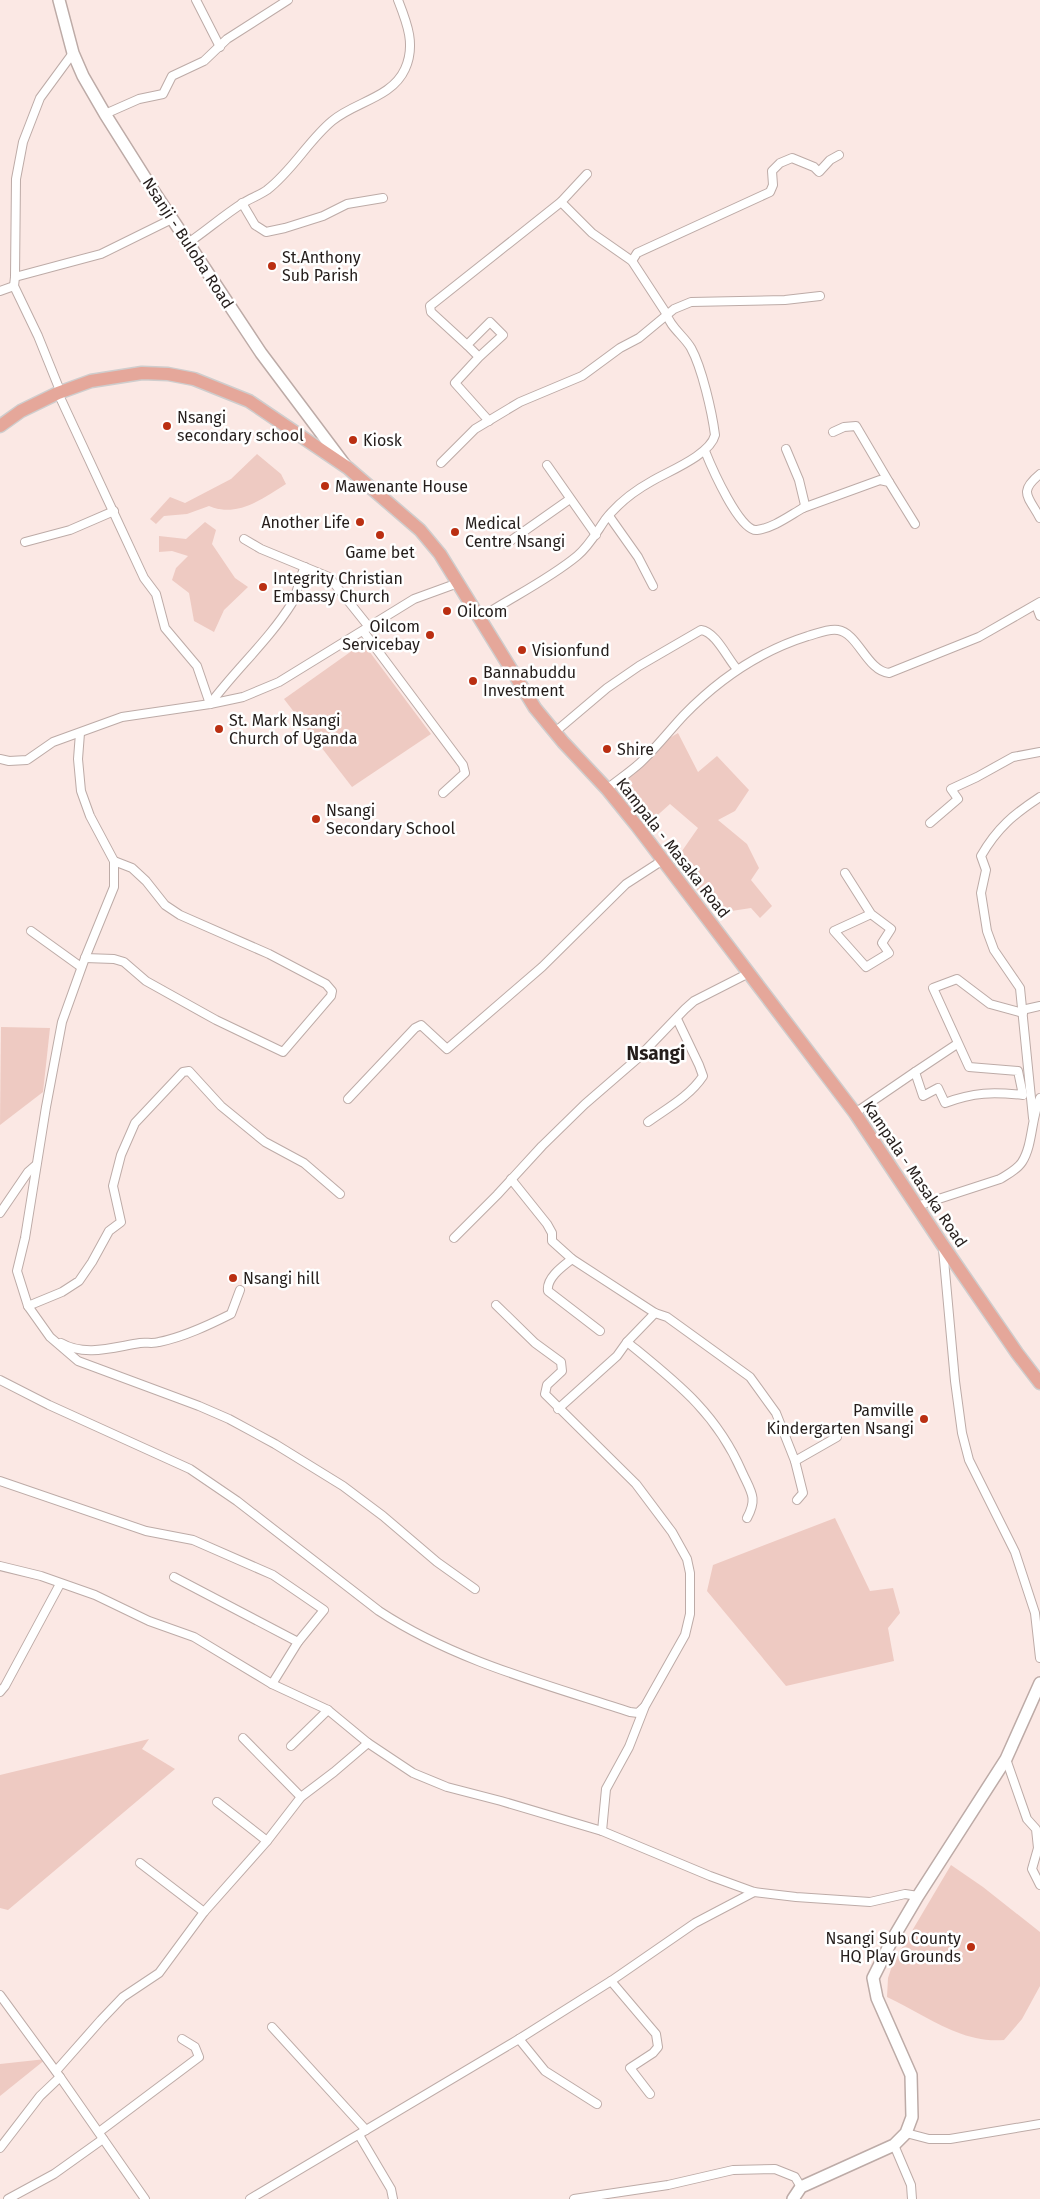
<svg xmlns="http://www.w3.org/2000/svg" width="1040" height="2199" font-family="'Fira Sans',sans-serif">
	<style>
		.green { fill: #eecac2 }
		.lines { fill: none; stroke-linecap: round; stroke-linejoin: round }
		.street-casing { stroke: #bdaba7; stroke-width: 10 }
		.secondary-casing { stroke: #bdaba7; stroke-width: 14 }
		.primary-casing { stroke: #cfcdcd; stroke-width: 15 }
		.street { stroke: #fff; stroke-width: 8 }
		.secondary { stroke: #fff; stroke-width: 11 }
		.primary { stroke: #e5a79a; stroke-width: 12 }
		.poi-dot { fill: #ba2f12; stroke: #fff; stroke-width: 2 }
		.labels { text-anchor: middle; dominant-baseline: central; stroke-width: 5; stroke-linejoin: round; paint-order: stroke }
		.street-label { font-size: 16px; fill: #241d1b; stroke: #fff }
		.poi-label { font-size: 16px; fill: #241d1b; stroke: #fff; text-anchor: start }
		.quarter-label { font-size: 19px; font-weight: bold; fill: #241d1b; stroke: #fff }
	</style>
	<rect width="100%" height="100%" fill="#fbe8e4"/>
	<g class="green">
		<path d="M257,454L281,474L286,484C262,499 237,518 209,506L187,514L164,516L156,524L150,519L170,497L185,503L231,479Z"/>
		<polygon points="205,522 216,530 212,544 235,578 248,587 224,610 214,632 194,621 189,593 172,580 176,568 188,556 172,551 159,552 159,536 186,539"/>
		<polygon points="363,643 431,734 352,787 284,699"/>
		<polygon points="678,733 698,772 717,756 749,790 735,811 718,820 747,844 759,868 751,880 772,906 760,918 751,908 725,912 702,896 675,861 698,828 670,804 651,821 616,784 653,748"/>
		<polygon points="1,1027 50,1028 43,1092 0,1125"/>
		<polygon points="835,1518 870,1591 893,1588 900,1613 888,1628 894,1661 786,1686 707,1591 713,1565"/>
		<polygon points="149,1739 142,1749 175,1769 8,1910 0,1908 0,1775"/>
		<path d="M951,1865L983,1887L1040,1932V1986L1022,2019L1004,2040C961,2044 924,2014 887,1997L888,1978L893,1963Z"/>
		<polygon points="46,2059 0,2096 0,2064"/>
	</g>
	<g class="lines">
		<defs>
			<g id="street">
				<polyline points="196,0 220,47"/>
				<polyline points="105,114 139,99 163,94 172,76 204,61 227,39 288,0"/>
				<polyline points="242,203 255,225 266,232 285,228 323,216 347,204 383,198"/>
				<path d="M188,243C207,230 224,215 243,203C251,198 260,195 267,190C293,170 308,141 332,121C354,102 392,98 405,69C416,45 407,23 398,0"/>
				<polyline points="632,261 637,253 770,192 773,185 772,171 780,163 792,158 814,167 819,172 830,160 839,155"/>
				<polyline points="15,277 101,254 172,219"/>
				<polyline points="0,291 14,286"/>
				<polyline points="467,345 431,312 430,306 561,202 587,174"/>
				<polyline points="479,357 467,345 490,322 503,335 479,357 455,383 489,421"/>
				<polyline points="58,393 144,578 156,594 165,628 197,666 210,704"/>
				<polyline points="61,393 38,336 14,286 15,277 16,179 23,142 40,98 73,53"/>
				<polyline points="833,432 844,427 856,426 889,482"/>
				<path d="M705,451C711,466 740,533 757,530C773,528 789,516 803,508L805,505L799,480L786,449"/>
				<polyline points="441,463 475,429 520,402 582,376 620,348 639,338 674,309 691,302 785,300 820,296"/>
				<polyline points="547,465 596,535"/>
				<path d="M1040,474C1018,492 1028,496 1040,518"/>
				<polyline points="803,508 880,480 889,482 915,524"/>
				<polyline points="609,516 638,557 653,586"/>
				<polyline points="244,539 261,549 329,577 369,627"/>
				<polyline points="25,542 70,530 114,511"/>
				<polyline points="506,544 570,499"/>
				<polyline points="1036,605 1040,616"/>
				<path d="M480,618C512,597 548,580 577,556C589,546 596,533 605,520C618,503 634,491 652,481C669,471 710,455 715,435C712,412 702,368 691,348C684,336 670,327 666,313L632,261L592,233L561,202"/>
				<polyline points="363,631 463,765 465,773 443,793"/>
				<path d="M210,704C236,669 269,640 292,603C298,592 299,578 305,567"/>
				<path d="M555,732L607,688L639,666L701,630C716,632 727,658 737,669"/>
				<polyline points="80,733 78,759 81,791 90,816 114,861 114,887 85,958 62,1022 46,1107 25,1238 17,1271 28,1306 50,1337 78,1361 199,1406 229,1419 275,1444 343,1486 383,1516 437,1562 475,1589"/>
				<polyline points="0,759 9,761 27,760 53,742 122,717 210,704 243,697 279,682 414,599 458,583"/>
				<path d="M607,789C618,780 630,772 640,763C656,748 669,731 684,715C719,679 760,651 808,636C816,634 829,628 838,630C858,633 867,671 889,673L979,637L1040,602"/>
				<polyline points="930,823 958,799 951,789 977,777 1013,757 1040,752"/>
				<polyline points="845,873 871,914 891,929 882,943 889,953 866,967 834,931 871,914"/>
				<polyline points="31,931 81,967"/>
				<polyline points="85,958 114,959 124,962 146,981 216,1020 283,1052 331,996 332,991 326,984 269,954 180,915 165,905 146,881 132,868 114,861"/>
				<polyline points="1022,1010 1040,1006"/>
				<path d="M957,1044L915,1072L923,1096L938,1088L945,1103C974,1092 993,1092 1023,1095L1018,1071L969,1067L933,988L957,979L990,1004L1023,1013"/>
				<polyline points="348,1099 415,1028 421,1025 447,1049 542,967 626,884 663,860"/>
				<polyline points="855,1113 915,1072"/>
				<path d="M1033,1118L1020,988L994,950L987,931L981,893L986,870L981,856C997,828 1014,814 1040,797"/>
				<path d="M648,1122C666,1109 690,1096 703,1076L699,1065L677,1019"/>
				<polyline points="511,1179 547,1224 552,1233 552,1241 572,1259 655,1313 667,1317 750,1377 776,1413 795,1461 837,1437"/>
				<path d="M917,1206L1000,1179C1008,1174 1017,1170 1022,1162C1033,1145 1031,1118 1040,1098"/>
				<polyline points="0,1213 28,1172 36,1165"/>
				<polyline points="454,1238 497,1195 542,1146 585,1104 637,1059 685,1009 694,1001 749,973"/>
				<polyline points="943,1249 955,1381 962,1433 969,1460 1015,1552 1035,1613 1040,1658"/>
				<path d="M572,1259C563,1266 546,1278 548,1291L600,1331"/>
				<polyline points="496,1305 535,1343 561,1362 562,1371 547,1385 545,1394 636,1484 672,1532 687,1559 690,1573 690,1614 685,1635 645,1706 629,1747 606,1789 602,1831 710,1876 754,1892 796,1897 870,1902 905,1894 918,1896"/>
				<polyline points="28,1306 62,1292 79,1281 92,1262 109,1231 121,1222 113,1186 121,1155 135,1123 183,1072 189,1071 221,1106 265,1142 304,1163 340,1194"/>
				<path d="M627,1342C676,1382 716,1412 742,1472C751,1492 758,1498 747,1518"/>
				<path d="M61,1343C85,1357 114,1347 140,1343C146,1342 153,1344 159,1342C184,1337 209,1325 231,1314L240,1290"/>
				<path d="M0,1380L49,1405L190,1469L237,1501L379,1611C455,1661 545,1684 630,1712L638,1713L643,1708"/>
				<polyline points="558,1409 617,1356 627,1342 655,1313"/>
				<polyline points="795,1461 803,1493 797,1500"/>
				<polyline points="0,1481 146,1531 193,1540 273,1575 324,1610 298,1642 272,1684"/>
				<polyline points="0,1566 41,1576 95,1595 149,1621 194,1637 272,1684 328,1710 368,1743 413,1773 447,1787 501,1801 602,1831"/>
				<polyline points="174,1577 298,1642"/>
				<polyline points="0,1692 5,1686 60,1584"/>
				<polyline points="243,1738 301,1797"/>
				<polyline points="291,1746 328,1710"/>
				<polyline points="1006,1759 1027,1819 1036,1829 1038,1848 1032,1869 1040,1885"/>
				<polyline points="217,1802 267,1841"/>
				<polyline points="140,1863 204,1912"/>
				<polyline points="611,1981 656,2034 658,2047 653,2053 630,2068 650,2094"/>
				<polyline points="0,1995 60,2077 145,2199"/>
				<polyline points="272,2027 366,2130"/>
				<polyline points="519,2039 545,2071 597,2104"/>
				<polyline points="56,2071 101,2020 123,1997 159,1973 204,1912 267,1841 301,1797 334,1772 368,1743"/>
				<polyline points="99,2132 199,2057 195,2047 182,2039"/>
				<polyline points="906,2133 929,2139 950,2139 1040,2124"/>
				<polyline points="359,2135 391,2189 393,2199"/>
				<polyline points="894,2145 911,2185 912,2199"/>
				<polyline points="0,2148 40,2096 60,2077"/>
				<polyline points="8,2199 54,2174 103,2139"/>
				<polyline points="250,2199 519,2039 611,1981 695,1923 754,1892"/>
				<polyline points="574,2199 668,2185 733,2170 775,2169 795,2177 801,2187"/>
			</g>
			<g id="secondary">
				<polyline points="59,0 73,53 83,76 105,114 151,187 261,353 345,465"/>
				<polyline points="793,2199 801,2187 894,2145 906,2133 912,2117 911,2075 877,1998 873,1978 892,1940 918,1896 1006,1759 1040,1683"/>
			</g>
			<polyline id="primary" points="0,426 21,411 58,393 91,381 142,373 168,374 194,379 249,401 348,468 420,530 440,554 535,708 563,742 607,789 637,826 855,1113 942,1244 1017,1353 1040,1383"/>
		</defs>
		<use href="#street" class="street-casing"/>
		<use href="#secondary" class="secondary-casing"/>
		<use href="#primary" class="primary-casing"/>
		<use href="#street" class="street"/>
		<use href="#secondary" class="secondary"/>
		<use href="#primary" class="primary"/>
	</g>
	<g class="poi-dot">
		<circle cx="272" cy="266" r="5"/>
		<circle cx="167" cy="426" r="5"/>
		<circle cx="353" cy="440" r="5"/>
		<circle cx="325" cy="486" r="5"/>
		<circle cx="360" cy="522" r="5"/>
		<circle cx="455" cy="532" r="5"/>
		<circle cx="380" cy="535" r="5"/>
		<circle cx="263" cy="587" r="5"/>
		<circle cx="447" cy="611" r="5"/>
		<circle cx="430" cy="635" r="5"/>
		<circle cx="522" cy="650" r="5"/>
		<circle cx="473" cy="681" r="5"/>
		<circle cx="219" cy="729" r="5"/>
		<circle cx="607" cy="749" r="5"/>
		<circle cx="316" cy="819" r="5"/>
		<circle cx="233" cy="1278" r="5"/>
		<circle cx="924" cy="1419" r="5"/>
		<circle cx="971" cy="1947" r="5"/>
	</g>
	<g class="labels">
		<g class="street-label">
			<text transform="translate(188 243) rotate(57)">Nsanji - Buloba Road</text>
			<text transform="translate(673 848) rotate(52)">Kampala - Masaka Road</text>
			<text transform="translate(915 1174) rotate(56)">Kampala - Masaka Road</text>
		</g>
		<g class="poi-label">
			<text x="282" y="257">St.Anthony<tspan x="282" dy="18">Sub Parish</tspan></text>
			<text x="177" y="417">Nsangi<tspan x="177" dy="18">secondary school</tspan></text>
			<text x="363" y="440">Kiosk</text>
			<text x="335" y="486">Mawenante House</text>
			<text x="350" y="522" text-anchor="end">Another Life</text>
			<text x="465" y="523">Medical<tspan x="465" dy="18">Centre Nsangi</tspan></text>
			<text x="380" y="552" text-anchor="middle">Game bet</text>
			<text x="273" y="578">Integrity Christian<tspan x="273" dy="18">Embassy Church</tspan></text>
			<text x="457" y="611">Oilcom</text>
			<text x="420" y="626" text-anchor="end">Oilcom<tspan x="420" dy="18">Servicebay</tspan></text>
			<text x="532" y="650">Visionfund</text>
			<text x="483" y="672">Bannabuddu<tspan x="483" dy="18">Investment</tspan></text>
			<text x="229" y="720">St. Mark Nsangi<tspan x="229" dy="18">Church of Uganda</tspan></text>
			<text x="617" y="749">Shire</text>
			<text x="326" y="810">Nsangi<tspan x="326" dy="18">Secondary School</tspan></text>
			<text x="243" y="1278">Nsangi hill</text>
			<text x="914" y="1410" text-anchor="end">Pamville<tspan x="914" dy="18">Kindergarten Nsangi</tspan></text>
			<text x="961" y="1938" text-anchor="end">Nsangi Sub County<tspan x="961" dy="18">HQ Play Grounds</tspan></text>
		</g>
		<g class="quarter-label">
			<text x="656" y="1053">Nsangi</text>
		</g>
	</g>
</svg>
